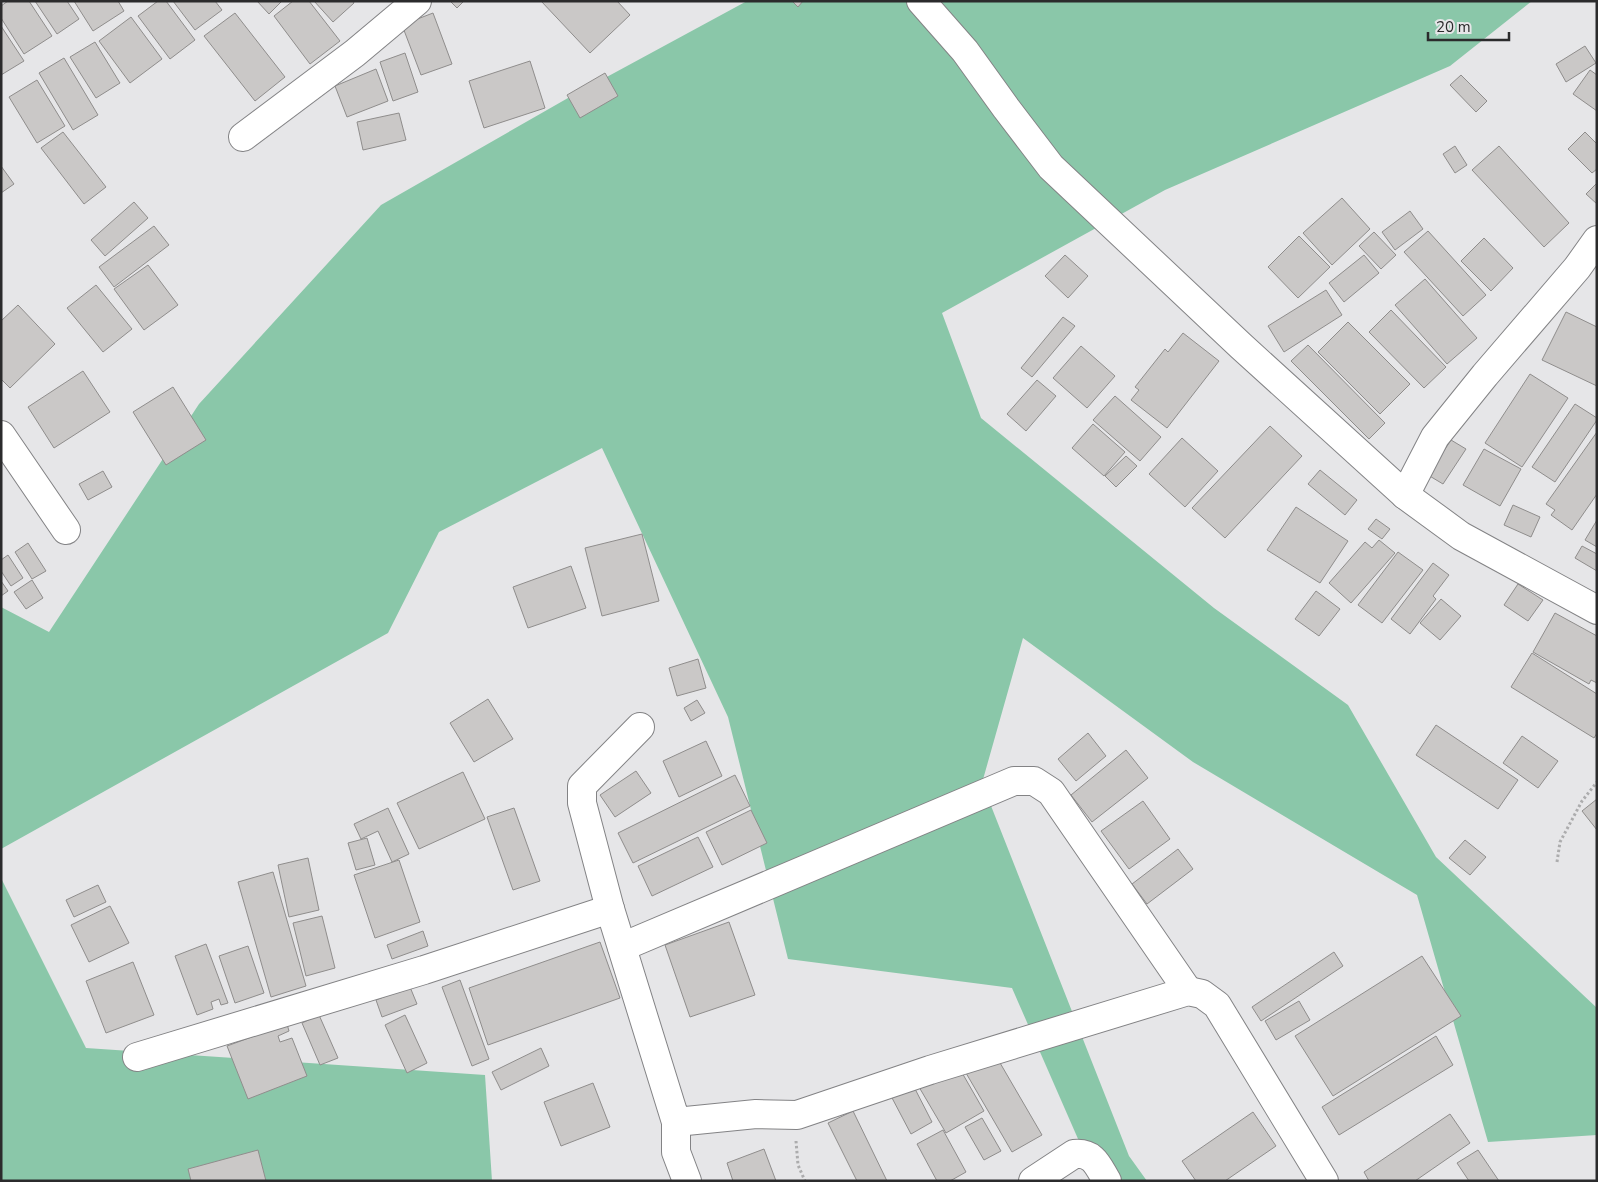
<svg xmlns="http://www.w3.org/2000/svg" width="1598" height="1182" font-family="'Nunito Sans',sans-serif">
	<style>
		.green { fill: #8ac7a9 }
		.building { fill: #cac8c7; stroke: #8f8d8c }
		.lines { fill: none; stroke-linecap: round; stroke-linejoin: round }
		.minor-casing { stroke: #838385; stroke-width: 30 }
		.path { stroke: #acacad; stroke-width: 3; stroke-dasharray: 2.5 2.5; stroke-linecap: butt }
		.minor { stroke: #fff; stroke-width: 28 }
	</style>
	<rect width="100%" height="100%" fill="#e6e6e8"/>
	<g class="green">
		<polygon points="747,1 1532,1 1450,66 1165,190 942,313 981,418 1214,608 1348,705 1436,857 1597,1008 1597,1135 1488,1142 1417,895 1193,762 1023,638 982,783 1129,1156 1147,1181 1102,1181 1089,1164 1012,988 788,959 728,717 602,448 439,532 388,633 1,849 1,607 49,632 199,404 381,205 568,98"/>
		<polygon points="1,878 86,1048 485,1075 492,1181 1,1181"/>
	</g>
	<g class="building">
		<polygon points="8,1 29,1 52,36 24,54 1,18 1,6"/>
		<polygon points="35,1 67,1 79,19 57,34"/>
		<polygon points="74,1 118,1 124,11 93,31"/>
		<polygon points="158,1 166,1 195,40 170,59 138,16"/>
		<polygon points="173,1 215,1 222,10 195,30"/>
		<polygon points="257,1 282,1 269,14"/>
		<polygon points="293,1 309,1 340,41 310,64 274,16"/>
		<polygon points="314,1 353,1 354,3 333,22"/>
		<polygon points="450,1 464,1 457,8"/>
		<polygon points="541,1 617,1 630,15 590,53"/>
		<polygon points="792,1 803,1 798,7"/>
		<polygon points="235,13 285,77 255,101 204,36"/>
		<polygon points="433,13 452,64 421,75 402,25"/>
		<polygon points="131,17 162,59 130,83 99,41"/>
		<polygon points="1,26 24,61 1,75"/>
		<polygon points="95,42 120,83 96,98 70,57"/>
		<polygon points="1585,46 1596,63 1566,82 1556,64"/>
		<polygon points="405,53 418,92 393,101 380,62"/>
		<polygon points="64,58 98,115 73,130 39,73"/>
		<polygon points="530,61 545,108 484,128 469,81"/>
		<polygon points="376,69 388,101 347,117 335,86"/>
		<polygon points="1590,70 1597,75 1597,111 1573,94"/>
		<polygon points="605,73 618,96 580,118 567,95"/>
		<polygon points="1461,75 1487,101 1476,112 1450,85"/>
		<polygon points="37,80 65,126 37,143 9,97"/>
		<polygon points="399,113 406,140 363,150 357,122"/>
		<polygon points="63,132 106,187 84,204 41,148"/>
		<polygon points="1585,132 1597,144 1597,169 1592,173 1568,149"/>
		<polygon points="1455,146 1467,165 1455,173 1443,154"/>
		<polygon points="1499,146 1569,223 1544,247 1472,170"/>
		<polygon points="1,166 14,184 1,193"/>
		<polygon points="1597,183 1597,204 1586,194"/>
		<polygon points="1342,198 1370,229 1332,265 1303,233"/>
		<polygon points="134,202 148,218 105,256 91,240"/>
		<polygon points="1410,211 1423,229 1395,250 1382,232"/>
		<polygon points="154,226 169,245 114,287 99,267"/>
		<polygon points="1428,231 1486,295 1463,316 1404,252"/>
		<polygon points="1374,232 1396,255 1381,269 1359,246"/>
		<polygon points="1299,236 1330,267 1298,298 1268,267"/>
		<polygon points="1484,238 1513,268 1491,291 1461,261"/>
		<polygon points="1065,255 1088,276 1068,298 1045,276"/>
		<polygon points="1364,255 1379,273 1344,302 1329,283"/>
		<polygon points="148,265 178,305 144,330 114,289"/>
		<polygon points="1425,279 1477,338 1447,364 1395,305"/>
		<polygon points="96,285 132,329 103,352 67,308"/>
		<polygon points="1326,290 1342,315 1284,352 1268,326"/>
		<polygon points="18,305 55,344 10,388 1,379 1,321"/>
		<polygon points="1391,310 1446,367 1424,388 1369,332"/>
		<polygon points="1566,312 1597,327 1597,386 1542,360"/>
		<polygon points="1063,317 1075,326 1032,377 1021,368"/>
		<polygon points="1348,322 1410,384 1380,414 1318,352"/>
		<polygon points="1183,333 1219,361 1167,428 1131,400 1139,390 1135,387 1165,349 1168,352"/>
		<polygon points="1308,345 1385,423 1369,439 1291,361"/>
		<polygon points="1081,346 1115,376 1087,408 1053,378"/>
		<polygon points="83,371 110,412 54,448 28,407"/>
		<polygon points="1530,374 1568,398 1522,467 1485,443"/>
		<polygon points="1037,380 1056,396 1026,431 1007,414"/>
		<polygon points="173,387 206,440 166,465 133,412"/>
		<polygon points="1115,396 1161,437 1140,461 1093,420"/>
		<polygon points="1575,404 1597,418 1597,420 1555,482 1532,467"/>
		<polygon points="1093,424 1125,452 1104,476 1072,448"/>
		<polygon points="1270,426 1302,456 1225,538 1192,508"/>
		<polygon points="1597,432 1597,494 1572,530 1551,515 1555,510 1546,504"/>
		<polygon points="1182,438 1218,471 1185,507 1149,474"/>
		<polygon points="1451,440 1466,449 1443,484 1428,475"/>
		<polygon points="1484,449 1521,469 1500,506 1463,485"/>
		<polygon points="1126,456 1137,466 1116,487 1105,476"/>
		<polygon points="1320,470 1357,500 1345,515 1308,484"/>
		<polygon points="103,471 112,487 88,500 79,484"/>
		<polygon points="1513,505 1540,517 1531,537 1504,525"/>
		<polygon points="1296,507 1348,541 1320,583 1267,550"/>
		<polygon points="1376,519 1390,529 1382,539 1368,529"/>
		<polygon points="1597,520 1597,547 1585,540"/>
		<polygon points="642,534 659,601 602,616 585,548"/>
		<polygon points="1379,540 1395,553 1351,603 1329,583 1365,542 1372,548"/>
		<polygon points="28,543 46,571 32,579 15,552"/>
		<polygon points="1582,546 1597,554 1597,571 1575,558"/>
		<polygon points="1398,552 1423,570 1382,623 1358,605"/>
		<polygon points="8,555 23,578 11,586 1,571 1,560"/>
		<polygon points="1433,563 1449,575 1433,596 1436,599 1410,634 1391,619"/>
		<polygon points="571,566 586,608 528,628 513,587"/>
		<polygon points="32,580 43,598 26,609 14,592"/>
		<polygon points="1,581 8,591 1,596"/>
		<polygon points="1518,584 1543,600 1528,621 1504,605"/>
		<polygon points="1316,591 1340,609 1319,636 1295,619"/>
		<polygon points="1441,599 1461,616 1440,640 1420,623"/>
		<polygon points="1555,613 1597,636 1597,683 1591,680 1589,684 1533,652"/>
		<polygon points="1532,653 1597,694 1597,733 1594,738 1511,687"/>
		<polygon points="698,659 706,688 677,696 669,668"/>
		<polygon points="488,699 513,739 474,762 450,723"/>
		<polygon points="697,700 705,713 691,721 684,708"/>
		<polygon points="1436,725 1518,780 1498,809 1416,755"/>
		<polygon points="1088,733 1106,756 1076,781 1058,759"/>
		<polygon points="1522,736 1558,761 1538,788 1503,763"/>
		<polygon points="706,741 722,776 679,797 663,761"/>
		<polygon points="1126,750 1148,778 1092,822 1071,795"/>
		<polygon points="636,771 651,793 615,817 600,795"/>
		<polygon points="463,772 485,819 419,849 397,803"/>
		<polygon points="735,775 750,806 633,863 618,833"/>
		<polygon points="1597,799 1597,830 1582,811"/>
		<polygon points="1143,801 1170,839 1129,869 1101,831"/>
		<polygon points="388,808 409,854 392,862 378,831 361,839 354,824"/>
		<polygon points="514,808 540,881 513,890 487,817"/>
		<polygon points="751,810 767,843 722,865 706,832"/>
		<polygon points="698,837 713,867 652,896 638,866"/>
		<polygon points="367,838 375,865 356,870 348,843"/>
		<polygon points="1465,840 1486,857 1470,875 1449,858"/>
		<polygon points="1178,849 1193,869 1147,904 1132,884"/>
		<polygon points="308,858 319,910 289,917 278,865"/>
		<polygon points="399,860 420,922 375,938 354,875"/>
		<polygon points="273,872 306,986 271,997 238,882"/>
		<polygon points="98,885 106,902 74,917 66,900"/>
		<polygon points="110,906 129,943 89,962 71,925"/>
		<polygon points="322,916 335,968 306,976 293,923"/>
		<polygon points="729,922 755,995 690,1017 665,945"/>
		<polygon points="423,931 428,946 392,959 387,945"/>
		<polygon points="600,942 620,998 488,1045 469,988"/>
		<polygon points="206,944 228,1003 221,1005 219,999 211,1002 213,1009 197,1015 175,956"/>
		<polygon points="248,946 264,993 235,1003 219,956"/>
		<polygon points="1334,952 1343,966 1261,1021 1252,1007"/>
		<polygon points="1422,956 1461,1016 1333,1096 1295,1036"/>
		<polygon points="133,962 154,1015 106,1033 86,981"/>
		<polygon points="460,980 489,1059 472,1066 442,987"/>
		<polygon points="410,987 417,1004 382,1017 376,1000"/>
		<polygon points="1299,1001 1310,1020 1276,1040 1265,1021"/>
		<polygon points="319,1015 338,1058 320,1065 302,1023"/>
		<polygon points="405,1015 427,1063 407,1073 385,1025"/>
		<polygon points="287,1024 289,1031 278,1036 280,1042 292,1038 307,1076 248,1099 227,1046"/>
		<polygon points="1436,1036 1453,1065 1339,1135 1322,1107"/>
		<polygon points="541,1048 549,1066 501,1090 492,1072"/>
		<polygon points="996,1056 1042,1135 1012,1152 966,1073"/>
		<polygon points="957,1064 984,1111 946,1133 919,1087"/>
		<polygon points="593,1083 610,1127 561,1146 544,1102"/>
		<polygon points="913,1085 932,1122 911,1134 891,1096"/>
		<polygon points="853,1111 887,1181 857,1181 828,1123"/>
		<polygon points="1253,1112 1276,1146 1225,1181 1196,1181 1182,1161"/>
		<polygon points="1450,1114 1470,1143 1415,1181 1369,1181 1364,1172"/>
		<polygon points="982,1118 1001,1151 984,1160 965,1127"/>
		<polygon points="943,1130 966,1172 950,1181 937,1181 917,1144"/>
		<polygon points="764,1149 776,1181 733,1181 727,1163"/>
		<polygon points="258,1150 266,1181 191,1181 188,1169"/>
		<polygon points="1478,1150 1499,1181 1469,1181 1457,1163"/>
	</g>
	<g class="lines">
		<defs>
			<g id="minor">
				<polyline points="921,1 965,51 1006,108 1051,167 1241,346 1405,495 1461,536 1597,610"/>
				<polyline points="243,137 355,53 417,1"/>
				<polyline points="1,435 66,530"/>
				<polyline points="1405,495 1435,437 1485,375 1577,268 1597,240"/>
				<polyline points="640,727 582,786 582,803 610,909 676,1122 756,1114 797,1115 930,1070 1188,991 1202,994 1217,1005 1324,1181"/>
				<polyline points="622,947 1014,781 1034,781 1051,792 1188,991"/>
				<polyline points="137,1057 424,970 610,909"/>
				<polyline points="676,1122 676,1152 687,1181"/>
				<path d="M1033,1181L1074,1154C1094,1152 1098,1166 1107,1181"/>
			</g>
		</defs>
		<use href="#minor" class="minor-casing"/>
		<g class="path">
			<polyline points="1557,862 1560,842 1582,801 1597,782"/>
			<polyline points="796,1141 798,1165 805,1181"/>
		</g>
		<use href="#minor" class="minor"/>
	</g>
	<rect width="1598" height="1182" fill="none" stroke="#2b2b2c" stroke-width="5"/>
	<path d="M1428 32v8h81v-8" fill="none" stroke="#2b2b2c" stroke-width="2.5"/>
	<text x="1436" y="32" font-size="15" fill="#2b2b2c" stroke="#e6e6e8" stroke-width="4" paint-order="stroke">20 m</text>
</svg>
